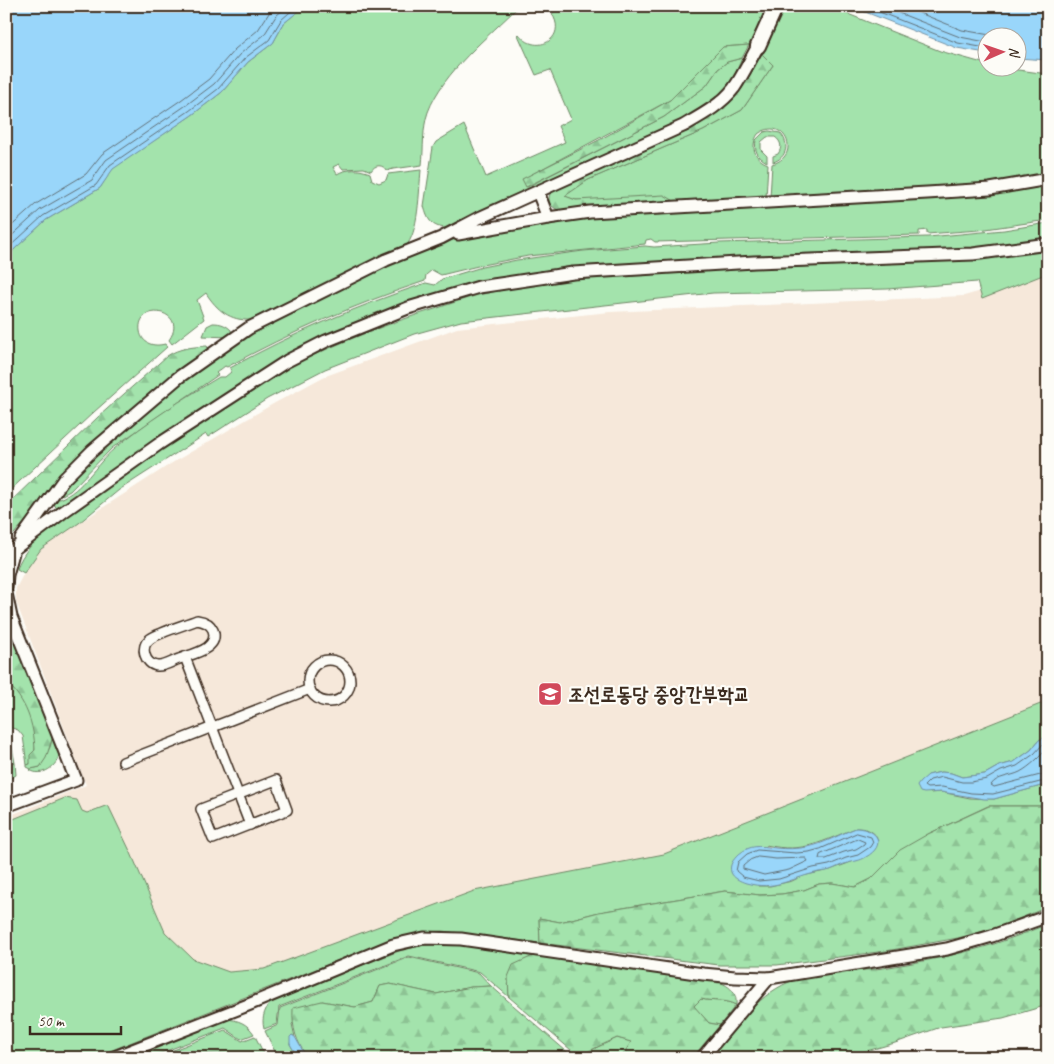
<svg xmlns="http://www.w3.org/2000/svg" width="1054" height="1064" font-family="Caveat,'Poor Story',sans-serif">
	<style>
		.built { fill: #f6e8da }
		.grass { fill: #a3e3ac; stroke: #6f8665; fill-rule: evenodd }
		.forest { fill: url(#forest-firs); stroke: #6f8665 }
		.water { fill: #99d6fa; stroke: #7391a2 }
		.lines { fill: none; stroke-linecap: round; stroke-linejoin: round }
		.shore { stroke: #616f76; stroke-width: 1 }
		.pedestrian-casing { stroke: #3b2a1e; stroke-width: 12 }
		.minor-casing { stroke: #3b2a1e; stroke-width: 15 }
		.tertiary-casing { stroke: #3b2a1e; stroke-width: 18 }
		.pedestrian { stroke: #fdfcf7; stroke-width: 9 }
		.minor { stroke: #fdfcf7; stroke-width: 11 }
		.tertiary { stroke: #fdfcf7; stroke-width: 14 }
		.labels { text-anchor: middle; dominant-baseline: central; stroke-width: 4.5; stroke-linejoin: round; paint-order: stroke }
		.poi-label { font-size: 20px; font-weight: bold; fill: #3b2a1e; stroke: #fdfcf7; text-anchor: start }
	</style>
	<defs>
		<pattern id="forest-firs" width="22" height="20" patternUnits="userSpaceOnUse" patternTransform="scale(1.25)"><rect width="22" height="20" fill="#a3e3ac"/><path d="M5 1l3.5 6h-7zM16 11l3.5 6h-7z" fill="#8dc394"/></pattern>
	</defs>
	<rect width="100%" height="100%" fill="#fdfcf7"/>
	<filter id="ink" filterUnits="userSpaceOnUse"><feTurbulence type="fractalNoise" baseFrequency=".02" numOctaves="2"/><feDisplacementMap in="SourceGraphic" scale="10" xChannelSelector="R" yChannelSelector="G"/><feConvolveMatrix kernelMatrix="1 2 1 2 8 2 1 2 1" color-interpolation-filters="sRGB"/></filter>
	<g filter="url(#ink)">
		<polygon class="built" points="1048,272 1048,847 427,935 177,1027 124,892 6,937 6,817 86,785 16,602 16,588 24,573 41,549 79,523 172,463 273,404 323,377 457,328 610,312 964,296"/>
		<g class="grass">
			<path d="M305,6H519C489,36 443,72 428,112C422,129 424,148 422,165L393,169L387,171C383,164 375,164 371,171L364,168L343,169L339,164L333,167L337,174C347,168 360,169 370,173L372,180L379,183L386,180L388,174L421,170C419,190 419,234 405,247L251,320C230,321 217,310 206,293L197,300L204,319L172,344L169,340C190,310 136,300 140,331C142,344 154,347 165,344L167,347L94,412L6,494V257L46,220L100,188L112,169L192,115L222,92L248,62L273,43L284,23Z"/>
			<path d="M560,6H768L749,45L723,47L670,100L523,179L527,187L664,117L706,86L718,69L727,62L742,58C739,65 736,73 732,80C719,101 696,112 675,123L449,228C433,228 428,222 424,206L433,147L436,142L464,125L486,177L565,142L558,126L571,119L550,70L536,75L518,35L519,34C536,57 568,38 552,14Z"/>
			<path d="M785,6H828L940,51L986,64V68H1003L1048,74V175L988,184L770,198L772,164C803,156 784,115 758,134C750,146 754,159 768,164L766,198L678,203L576,200L564,196L588,180L703,131L742,110L773,65L762,54Z"/>
			<path d="M769,131L780,133C790,143 787,158 773,162V156L778,154C782,148 782,142 775,137H767L761,142V150L767,156V162C757,157 754,150 756,140L764,132Z"/>
			<path d="M1048,183V220L979,230L927,234V230L919,231V235L655,242L651,239L646,240L645,244L528,256L482,265L441,275L432,270L426,275L425,281C356,304 291,332 227,367L225,366L216,373L218,375L112,448L70,491L60,496L59,495L94,457L181,381L262,325L392,264L424,250L461,237L592,215Z"/>
			<path d="M1048,223V240L1005,247L561,270L367,322L159,438L100,478L63,508L57,509L54,504L52,505L57,498L60,499C82,491 96,464 114,449C146,422 183,399 219,377H225L231,372L230,368C293,333 358,306 426,283L435,285L442,279L482,267L517,260L583,251L645,246L654,247L719,243L928,237L1004,230Z"/>
			<path d="M1048,250V273L982,299L977,282L887,289L713,293L461,321L414,334L325,369L267,399L208,437L206,434L119,490L79,523L41,549L24,573L17,569C25,539 79,505 104,488C163,445 226,400 291,366C337,343 386,324 435,309C449,304 464,299 478,295C524,285 570,279 617,274L972,260Z"/>
			<path d="M213,323C221,323 226,325 231,330L232,334L230,337L203,336L207,326Z"/>
			<path d="M6,682C24,697 37,725 35,749C34,754 31,760 30,764L27,765L23,736L18,730L6,726Z"/>
			<path d="M1048,701V736L1039,740L1031,750L1014,762L999,766L985,774L962,777L951,773L941,772L928,775L930,793L941,792L970,798L994,799L1048,784V806H988L928,834L871,879L855,887L832,883L819,884L804,890L782,894L760,895L725,891L599,912L560,922L539,918L540,943L443,931L423,932L389,940L92,1058H6V822L65,798L77,800L82,811L87,813L108,805L131,853L165,932L193,959L229,972L264,969L474,891L664,854ZM856,828C865,828 872,830 877,837L867,856L830,870L802,876L792,881L770,886H758L766,845C804,854 822,841 856,828Z"/>
			<path d="M54,733C56,739 59,746 59,753C59,766 41,778 30,770L31,769L40,767L50,747Z"/>
			<polygon points="6,734 11,742 15,763 6,760"/>
			<path d="M440,944L459,945L535,955L508,977L509,997L480,972L409,956L279,1007L277,1024L264,1029C261,1017 265,1007 275,998L399,951L424,945Z"/>
			<polygon points="409,957 479,973 491,986 471,987 436,994 390,984 380,986 373,1002 355,1007 322,1001 292,1024 295,1037 292,1035 290,1044 298,1058 278,1058 265,1031 278,1025 280,1008"/>
			<path d="M701,999C713,1002 724,999 736,1005L720,1025L709,1023L693,1006Z"/>
			<path d="M226,1019C238,1020 247,1023 254,1034L241,1039L225,1028L148,1058H124Z"/>
			<path d="M225,1030L242,1041L255,1036L266,1058C244,1058 222,1053 200,1054L196,1058H153Z"/>
			<polygon points="617,1038 632,1042 621,1058 580,1058 578,1056"/>
		</g>
		<g class="forest">
			<polygon points="749,45 742,58 727,62 718,69 706,86 664,117 526,187 522,179 601,139 670,100 723,47"/>
			<path d="M762,54L773,65L742,110L703,131L588,180L565,196L576,200L664,195L678,203L563,211C551,209 545,201 552,190L686,130L708,118L726,105L741,90Z"/>
			<path d="M207,346L209,350L184,365L142,400L97,440L6,543V506L98,417L167,356C179,348 192,347 207,346Z"/>
			<path d="M6,624L11,628L54,733L46,758L40,767L31,769L27,767V765L30,764V755L35,750C34,724 26,700 6,682Z"/>
			<polygon points="6,760 15,763 16,775 6,781"/>
			<polygon points="989,806 1048,806 1048,907 998,927 958,938 886,951 777,965 719,965 540,943 539,918 560,922 599,912 725,891 760,895 782,894 804,890 819,884 832,883 855,887 871,879 900,850 928,834"/>
			<path d="M1048,924V1005L1003,1018L941,1027L895,1043L863,1052L860,1058H710C733,1030 755,997 789,982C812,971 856,972 883,968C920,962 958,955 994,944C1012,938 1030,931 1048,924Z"/>
			<path d="M535,955L704,978C719,981 738,986 736,1005C724,999 713,1002 701,999L694,1006L709,1023L720,1025L692,1058H621L631,1042L617,1038L578,1056L509,997L508,977L513,965Z"/>
			<path d="M390,984L436,994L471,987L491,986L574,1058H307C296,1039 292,1030 293,1008L322,1001L355,1007L373,1002L380,986Z"/>
			<polygon points="219,1053 244,1058 196,1058 199,1054"/>
		</g>
		<g class="water">
			<polygon points="6,6 305,6 284,23 273,43 248,62 222,92 192,115 113,169 100,188 46,220 6,257"/>
			<polygon points="850,6 1048,6 1048,60 1017,58 1016,38 986,38 986,53 957,48"/>
			<polygon points="1048,736 1048,784 994,799 984,799 941,792 924,793 920,792 917,786 920,782 928,775 941,772 951,773 962,777 985,774 999,766 1014,762 1031,750 1039,740"/>
			<path d="M856,828C878,829 887,845 866,857C860,861 854,861 848,863C842,864 836,868 830,870C825,872 820,871 815,873C789,879 775,891 746,883C740,881 733,878 731,872C729,865 733,860 738,855C750,844 761,846 776,848C786,849 797,849 807,847C824,844 840,834 856,828Z"/>
			<polygon points="292,1035 295,1037 307,1058 298,1058 290,1044 290,1037"/>
		</g>
		<g class="lines">
			<g class="shore">
				<polyline points="864,6 958,43 986,48"/>
				<polyline points="881,6 960,37 986,42"/>
				<polyline points="902,6 962,30 990,35 996,38"/>
				<polyline points="6,231 36,204 86,174 102,154 181,100 209,79 235,49 258,30 269,13 275,6"/>
				<polyline points="6,241 40,210 92,180 106,160 185,106 214,84 240,54 264,35 276,16 287,6"/>
				<polyline points="6,250 43,216 96,185 110,165 189,111 218,89 245,58 269,40 281,20 297,6"/>
				<polyline points="1048,741 1043,744 1034,754 1017,766 1001,771 987,779 971,782 962,782 942,777 930,780 924,786 927,788 942,787 971,793 993,794 1048,780"/>
				<path d="M1048,748C1039,757 1031,766 1020,772C1010,777 997,776 991,785L994,787L1048,773"/>
				<polygon points="857,833 871,837 873,842 870,847 858,855 846,858 829,865 813,868 779,879 759,881 743,877 736,871 738,862 747,854 757,850 796,853 809,852 820,849"/>
				<polygon points="858,839 865,842 864,844 856,849 844,852 826,859 819,859 820,855"/>
				<polygon points="758,857 776,859 806,858 808,861 789,870 764,875 743,869 743,866 750,860"/>
			</g>
			<defs>
				<g id="pedestrian">
					<path d="M197,620C204,621 210,623 213,630C220,649 192,654 179,659C173,661 164,667 157,666C145,664 139,647 150,639C160,632 185,625 197,620Z"/>
					<polyline points="185,657 250,825"/>
					<circle cx="329" cy="681" r="21"/>
					<polyline points="123,762 310,689"/>
					<polygon points="276,780 287,810 213,839 201,809"/>
				</g>
				<g id="minor">
					<polyline points="538,192 548,218"/>
					<polyline points="458,234 548,218 590,212 927,193 990,189 1048,179"/>
					<path d="M21,539L64,479L92,451L179,377L249,328L386,260L441,238L479,218L683,126C702,115 721,105 734,88C743,75 750,60 758,46"/>
					<polyline points="6,588 7,575 14,549 63,512 159,444 287,361 326,341 408,308 479,287 573,273 754,262 973,254 1048,244"/>
					<polyline points="6,593 11,617 76,780 6,806"/>
					<polyline points="112,1058 248,1005 393,945 424,938 461,939 703,974 735,977 769,978 947,949 992,936 1048,916"/>
					<polyline points="702,1058 769,978"/>
				</g>
				<polyline id="tertiary" points="758,46 776,6"/>
			</defs>
			<use href="#pedestrian" class="pedestrian-casing"/>
			<use href="#minor" class="minor-casing"/>
			<use href="#tertiary" class="tertiary-casing"/>
			<use href="#pedestrian" class="pedestrian"/>
			<use href="#minor" class="minor"/>
			<use href="#tertiary" class="tertiary"/>
		</g>
	</g>
	<defs>
		<symbol id="university-square" viewBox="-11 -11 22 22"><rect x="-9" y="-9" width="18" height="18" rx="4" fill="#d1495b" stroke="#fdfcf7"/><path d="M0-5L7-2L0 1L-7-2ZM-4 1L0 2.5L4 1V4Q0 6-4 4Z" fill="#fff"/></symbol>
	</defs>
	<g fill-rule="evenodd">
		<use href="#university-square" x="536" y="680" width="28" height="28"/>
	</g>
	<g class="labels">
		<g class="poi-label">
			<text x="568" y="694">조선로동당 중앙간부학교</text>
		</g>
	</g>
	<rect width="1054" height="1064" fill="none" stroke="#fdfcf7" stroke-width="25"/>
	<rect x="12" y="12" width="1029" height="1039" fill="none" stroke="#3b2a1e" stroke-width="2" filter="url(#ink)"/>
	<g transform="translate(1002 52) rotate(88)"><circle r="24" fill="#fdfcf7" stroke="#afa8a0"/>
	<path d="M0-4L9 19L0 12L-9 19Z" fill="#d1495b"/>
	<text y="-8" font-size="14" font-weight="bold" text-anchor="middle" fill="#3b2a1e">N</text>
	</g>
	<path d="M30 1026v8h91v-8" fill="none" stroke="#3b2a1e" stroke-width="2.5"/>
	<text x="38" y="1026" font-size="15" fill="#3b2a1e" stroke="#fdfcf7" stroke-width="4" paint-order="stroke">50 m</text>
</svg>
